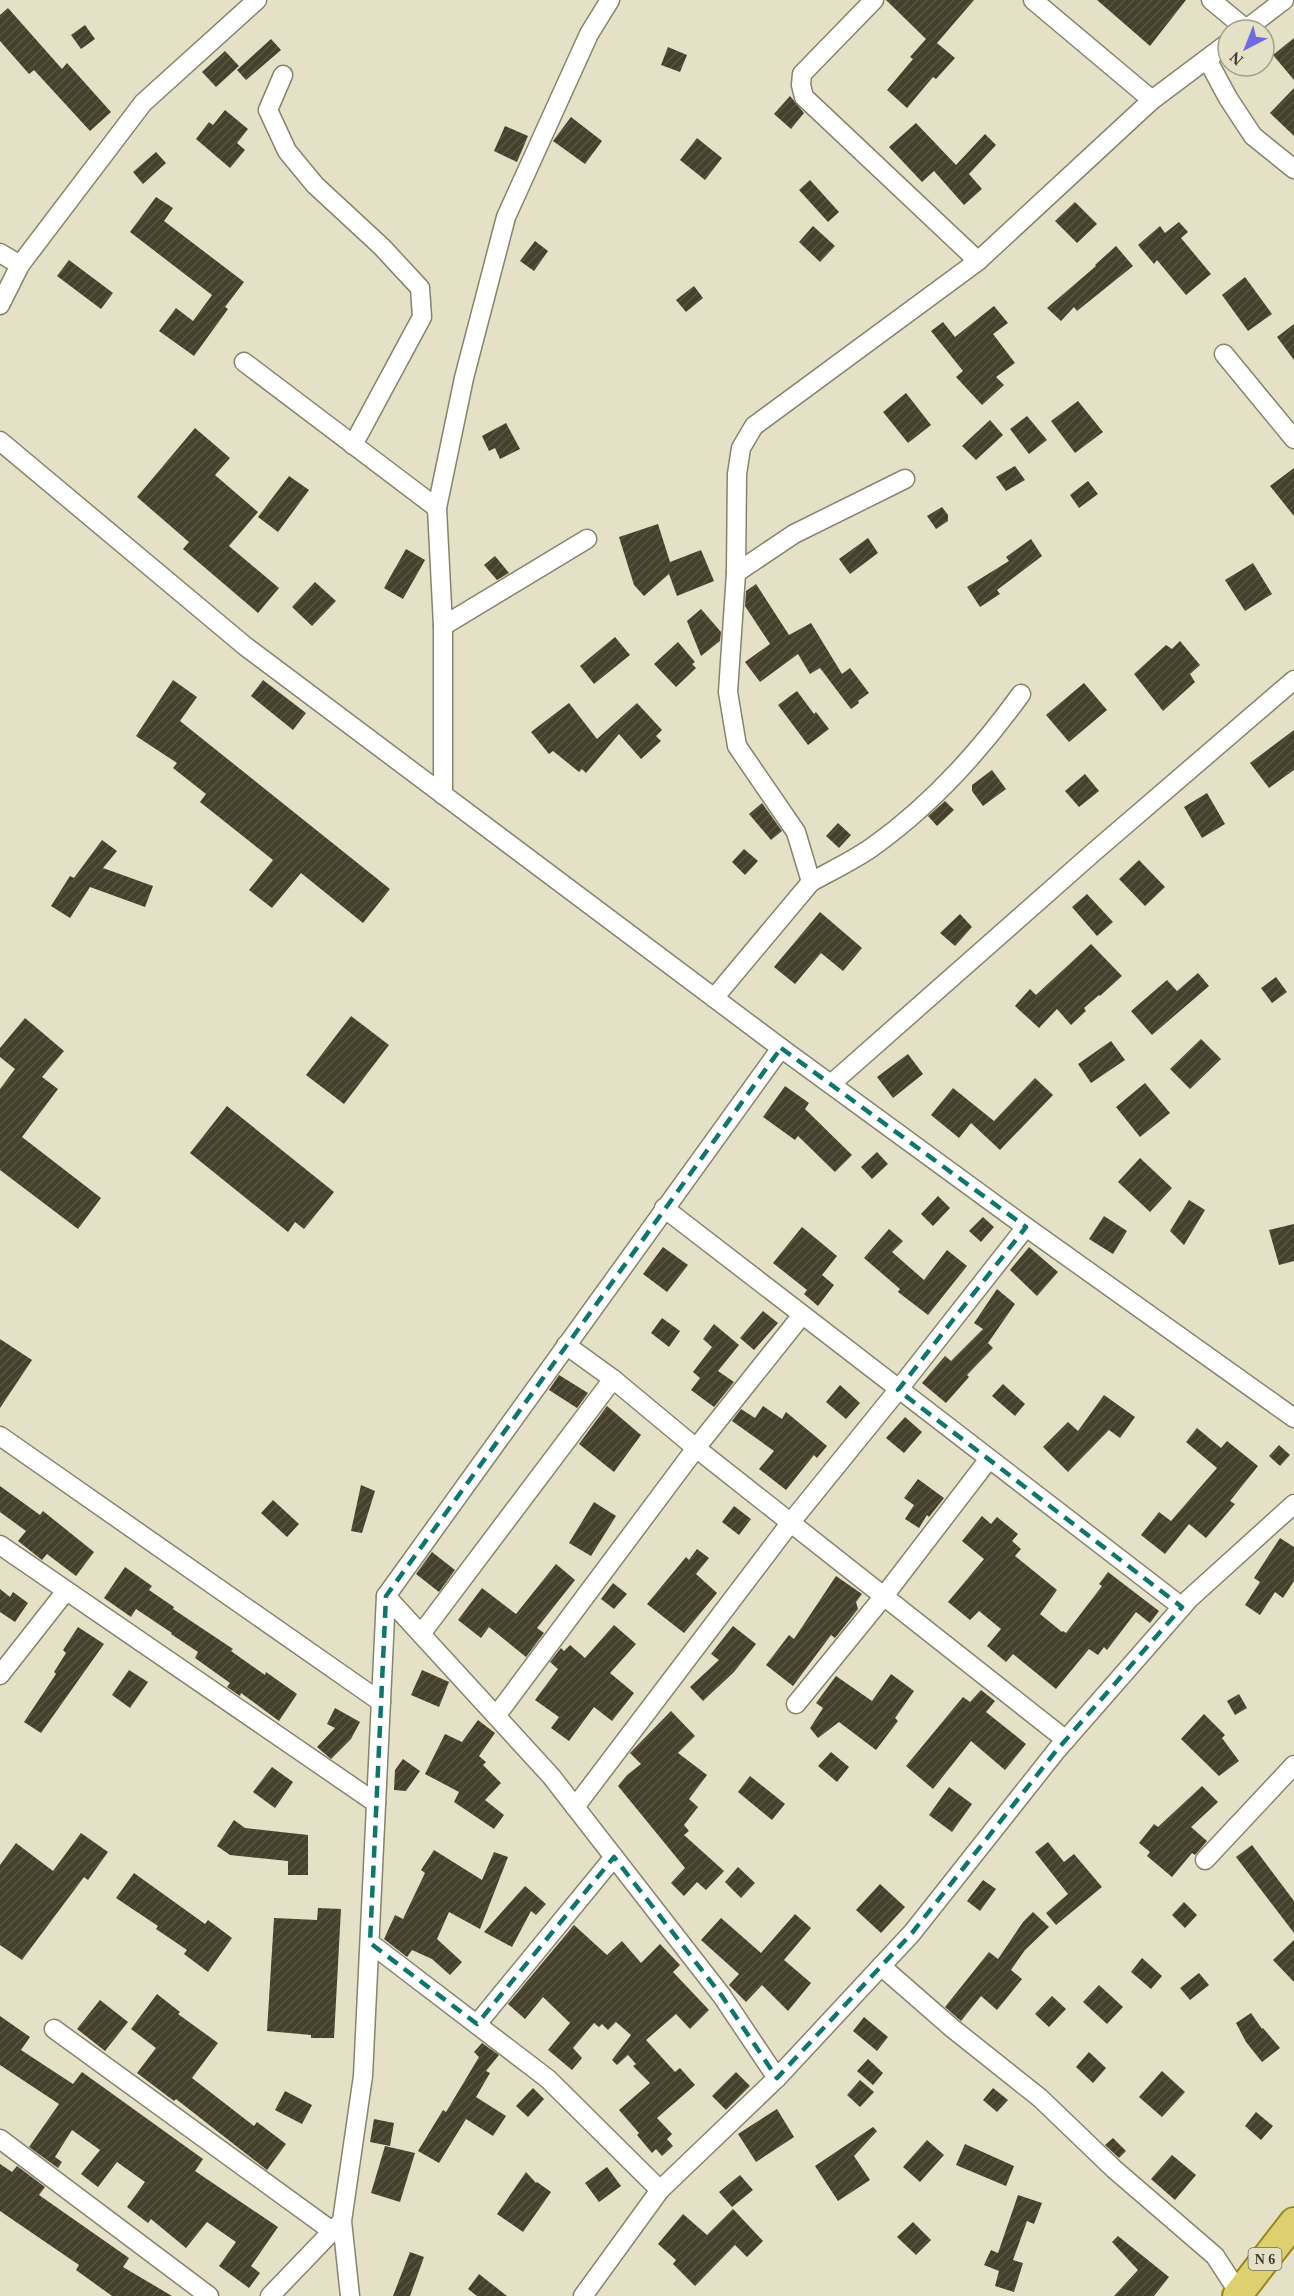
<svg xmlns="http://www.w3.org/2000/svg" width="1294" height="2296" font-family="'Times New Roman',serif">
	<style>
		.building { fill: url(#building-hatch) }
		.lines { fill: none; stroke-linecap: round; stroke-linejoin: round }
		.minor-casing { stroke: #87846c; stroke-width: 21 }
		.primary-casing { stroke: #96881d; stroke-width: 32 }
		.minor { stroke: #fff; stroke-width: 18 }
		.primary { stroke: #ddd071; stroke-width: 28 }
		.marked { fill: none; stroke: #0f766e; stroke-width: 4.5; stroke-dasharray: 12 8; stroke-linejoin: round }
		.labels { text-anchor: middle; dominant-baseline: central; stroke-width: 6; stroke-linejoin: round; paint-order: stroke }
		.shield { fill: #e4e1c7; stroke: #706e5f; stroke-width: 1.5 }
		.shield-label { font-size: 14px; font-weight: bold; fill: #3e3c32 }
	</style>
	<defs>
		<pattern id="building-hatch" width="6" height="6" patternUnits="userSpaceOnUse" patternTransform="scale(1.5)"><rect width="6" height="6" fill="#45412c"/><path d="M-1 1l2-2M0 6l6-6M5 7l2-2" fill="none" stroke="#585542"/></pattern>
	</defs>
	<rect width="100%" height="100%" fill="#e4e1c7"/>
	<g class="building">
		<polygon points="886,0 974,0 937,43 955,58 936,79 933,77 907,108 887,90 913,59 910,57 926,39"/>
		<polygon points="1097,0 1186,0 1150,46"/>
		<polygon points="8,8 62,69 67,63 111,112 90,131 34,70 29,74 0,41 0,15"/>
		<polygon points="85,25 95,39 81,49 71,35"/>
		<polygon points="1294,38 1294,80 1273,55"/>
		<polygon points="271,39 281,50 246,80 237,70"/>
		<polygon points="668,47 687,55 680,72 661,65"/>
		<polygon points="225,51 239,66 216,87 202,72"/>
		<polygon points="1294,88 1294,136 1270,113"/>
		<polygon points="790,96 804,113 791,129 774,114"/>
		<polygon points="225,110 248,129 237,143 245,150 230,168 196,139 209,122 213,125"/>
		<polygon points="571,117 602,141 585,164 553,141"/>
		<polygon points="916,123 956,165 985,134 996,145 969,174 982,189 964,205 934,171 922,182 889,147"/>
		<polygon points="505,126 528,136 517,162 494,151"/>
		<polygon points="697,138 722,158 705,180 680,160"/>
		<polygon points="156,152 166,163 143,184 133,172"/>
		<polygon points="810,180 839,212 828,222 799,190"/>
		<polygon points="156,197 173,208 164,221 244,282 225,307 228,309 194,356 159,331 176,308 193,321 212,295 130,232"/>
		<polygon points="1075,202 1097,224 1077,243 1055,221"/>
		<polygon points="1179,222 1188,232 1181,238 1211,274 1186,295 1157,260 1154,264 1138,245 1160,226 1165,233"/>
		<polygon points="813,226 835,246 820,262 799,242"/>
		<polygon points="535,241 548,251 534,271 520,261"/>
		<polygon points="1116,246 1133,266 1077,311 1074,307 1061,321 1047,308 1096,266 1095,265"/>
		<polygon points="69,260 113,293 101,309 57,276"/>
		<polygon points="1245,277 1272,314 1248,331 1222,295"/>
		<polygon points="694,286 703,298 686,312 676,300"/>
		<polygon points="994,306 1008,323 993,334 1015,363 996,377 1004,385 982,405 956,377 963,371 931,331 943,322 955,337"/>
		<polygon points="1294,324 1294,360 1277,337"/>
		<polygon points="906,393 931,425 908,443 883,412"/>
		<polygon points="1078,401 1103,432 1075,453 1051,421"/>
		<polygon points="1027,416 1047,440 1029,454 1010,429"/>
		<polygon points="990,420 1003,435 976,460 962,446"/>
		<polygon points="506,423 520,449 500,459 495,448 489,451 482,436"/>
		<polygon points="195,428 230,458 215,475 258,512 229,546 279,588 258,613 183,549 189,542 137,497"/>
		<polygon points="1015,466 1025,480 1006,491 996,477"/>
		<polygon points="1294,468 1294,516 1270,486"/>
		<polygon points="289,476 309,490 278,532 258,517"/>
		<polygon points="1088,481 1098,494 1079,508 1070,495"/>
		<polygon points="942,507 948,515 948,521 936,529 927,516"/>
		<polygon points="658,524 670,562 701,550 714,581 677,596 669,574 644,596 634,585 619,537"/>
		<polygon points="868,538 878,553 850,574 839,559"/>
		<polygon points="1031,539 1042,556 997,590 1000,594 980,607 967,587 1009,561 1006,557"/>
		<polygon points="406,549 425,560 403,599 384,588"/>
		<polygon points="495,556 509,573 497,580 484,565"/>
		<polygon points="1253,563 1272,594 1245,611 1225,580"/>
		<polygon points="315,582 336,601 312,626 292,607"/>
		<polygon points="756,584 789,635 811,623 842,674 850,668 869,693 858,701 859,703 851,709 820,668 810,674 798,654 760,682 745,662 770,644 745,606 746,591"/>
		<polygon points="701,609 721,632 720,641 701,656 687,621"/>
		<polygon points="615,637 630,655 594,684 580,666"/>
		<polygon points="1180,641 1200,665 1190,674 1195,682 1163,711 1134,674 1166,645 1172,649"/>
		<polygon points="678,642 695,662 692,664 696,668 676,687 654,664"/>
		<polygon points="173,680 197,697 180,721 390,889 363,923 301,873 272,908 249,890 273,860 200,802 206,794 173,768 177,763 136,736"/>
		<polygon points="263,680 306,713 293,730 251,696"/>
		<polygon points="1084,683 1107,710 1069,742 1046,715"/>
		<polygon points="797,691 814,714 816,712 829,729 808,745 778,705"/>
		<polygon points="569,703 597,739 637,703 662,730 656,736 661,741 641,759 619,734 586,773 582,769 579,772 553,751 549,754 531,732"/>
		<polygon points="1294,730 1294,770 1269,788 1250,763"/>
		<polygon points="992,770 1006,789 983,806 972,791 972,785"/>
		<polygon points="1085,774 1099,791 1079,807 1065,791"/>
		<polygon points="1207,793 1225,824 1202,838 1184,807"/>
		<polygon points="945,801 954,810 937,826 928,816"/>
		<polygon points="762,803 782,831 771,840 749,814"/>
		<polygon points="838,823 851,835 839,848 826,836"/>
		<polygon points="102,840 117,851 103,868 153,886 145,907 90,887 70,918 51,906 70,876 74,878"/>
		<polygon points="744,849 758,861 745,875 732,862"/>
		<polygon points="1139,860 1165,887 1145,906 1119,879"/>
		<polygon points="1087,894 1113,922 1097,936 1072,907"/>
		<polygon points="820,912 862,948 843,971 821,953 795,984 774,967"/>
		<polygon points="960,914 972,927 955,946 940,933"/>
		<polygon points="1091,944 1122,976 1100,996 1099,995 1084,1008 1086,1011 1071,1025 1057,1009 1039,1028 1015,1006 1030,989 1036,995"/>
		<polygon points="1198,973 1209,986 1152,1035 1131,1011 1167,980 1177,991"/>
		<polygon points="1276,977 1287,992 1272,1003 1261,988"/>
		<polygon points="351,1016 389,1045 344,1104 306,1075"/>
		<polygon points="25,1018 64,1051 42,1077 58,1089 22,1137 101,1198 78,1229 0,1170 0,1089 15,1069 0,1057 0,1048"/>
		<polygon points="1201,1039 1221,1059 1190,1089 1170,1069"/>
		<polygon points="1111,1041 1125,1060 1091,1083 1078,1064"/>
		<polygon points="908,1054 923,1074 893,1098 877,1077"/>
		<polygon points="1035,1078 1053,1095 1000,1150 971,1123 959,1138 931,1115 953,1088 994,1121"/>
		<polygon points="1145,1083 1170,1113 1140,1137 1116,1107"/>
		<polygon points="785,1086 809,1103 805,1109 852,1155 835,1172 798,1136 795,1140 763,1117"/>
		<polygon points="227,1106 334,1192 304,1229 295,1222 288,1232 190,1153"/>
		<polygon points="877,1152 888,1164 872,1179 861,1167"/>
		<polygon points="1140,1158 1172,1188 1150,1212 1118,1182"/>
		<polygon points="938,1196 950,1208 933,1226 921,1214"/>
		<polygon points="1189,1200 1205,1210 1184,1245 1170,1231"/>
		<polygon points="1104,1216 1127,1231 1113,1254 1089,1239"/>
		<polygon points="983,1217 994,1227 981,1242 969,1231"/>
		<polygon points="1294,1224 1294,1261 1279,1265 1269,1230"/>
		<polygon points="802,1227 837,1256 822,1275 834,1285 818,1306 804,1294 807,1290 773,1263"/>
		<polygon points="889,1229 903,1241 892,1252 924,1280 947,1250 967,1266 928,1315 898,1292 900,1289 864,1258"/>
		<polygon points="663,1247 688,1265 667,1292 643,1274"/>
		<polygon points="1029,1247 1058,1272 1037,1296 1010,1270"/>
		<polygon points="997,1289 1015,1304 988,1343 993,1348 967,1375 969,1377 946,1403 922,1383 945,1356 951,1361 983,1329 974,1323"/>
		<polygon points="763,1311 778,1323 754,1350 740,1338"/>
		<polygon points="662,1318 680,1331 669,1347 651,1333"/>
		<polygon points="714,1324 739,1345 718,1371 734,1382 714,1407 691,1390 700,1378 693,1372 712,1347 703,1339"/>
		<polygon points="0,1339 32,1360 0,1408"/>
		<polygon points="559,1375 588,1393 577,1408 549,1390"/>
		<polygon points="1003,1384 1025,1404 1015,1416 992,1396"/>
		<polygon points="840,1385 860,1403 846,1419 826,1402"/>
		<polygon points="1104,1395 1135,1417 1120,1438 1109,1430 1068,1472 1043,1447 1068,1422 1078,1431"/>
		<polygon points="607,1406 641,1435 614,1472 579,1444"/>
		<polygon points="763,1406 782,1419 786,1412 827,1446 817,1458 814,1455 786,1490 759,1469 774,1451 732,1421 741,1409 755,1418"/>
		<polygon points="905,1417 922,1432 904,1453 886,1438"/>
		<polygon points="1197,1428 1221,1448 1227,1441 1258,1466 1230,1501 1235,1504 1206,1538 1189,1524 1165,1554 1141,1535 1159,1512 1171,1521 1217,1468 1186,1442"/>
		<polygon points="1279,1445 1290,1455 1280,1466 1269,1456"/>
		<polygon points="918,1479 944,1498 929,1517 927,1515 919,1528 905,1519 914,1505 904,1498"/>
		<polygon points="361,1485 375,1491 362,1533 351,1531"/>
		<polygon points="0,1486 40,1515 43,1511 94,1552 76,1576 47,1554 42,1560 18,1541 26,1531 0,1512"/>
		<polygon points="273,1500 299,1524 287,1537 261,1513"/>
		<polygon points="594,1502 616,1516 591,1556 569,1543"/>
		<polygon points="734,1506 751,1519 739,1535 722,1522"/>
		<polygon points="982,1516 991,1524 997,1517 1018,1534 1012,1541 1021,1549 1015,1556 1057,1590 1040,1614 1062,1632 1063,1631 1066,1633 1102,1586 1099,1584 1108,1572 1159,1611 1150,1623 1136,1612 1107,1650 1104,1647 1098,1655 1089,1649 1056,1689 1013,1654 1006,1662 987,1646 1001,1629 979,1611 970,1620 948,1602 984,1559 962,1541"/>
		<polygon points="1280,1538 1294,1547 1294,1581 1283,1598 1275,1592 1260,1615 1245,1605 1260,1582 1254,1578"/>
		<polygon points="697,1549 709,1558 696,1574 717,1593 684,1633 647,1604 686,1557 689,1560"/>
		<polygon points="432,1552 455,1570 439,1592 416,1574"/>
		<polygon points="556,1564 575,1580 537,1628 544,1633 526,1657 489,1627 481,1638 458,1620 482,1588 516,1614"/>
		<polygon points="125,1567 152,1586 149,1590 174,1607 173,1609 233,1649 231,1651 265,1675 266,1672 297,1694 279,1721 241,1693 240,1696 227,1687 230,1683 195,1658 198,1652 171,1634 172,1633 136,1609 131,1617 104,1598"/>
		<polygon points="836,1576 862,1594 856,1602 858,1609 835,1638 831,1635 793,1686 766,1665 789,1635 794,1639"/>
		<polygon points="613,1583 627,1594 614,1609 601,1599"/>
		<polygon points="0,1589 10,1597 13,1592 28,1603 15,1622 0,1612"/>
		<polygon points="614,1625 636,1644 610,1673 634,1693 612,1721 594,1707 569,1741 551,1728 559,1717 535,1700 558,1669 550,1662 561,1648 564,1651 570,1645 585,1658"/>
		<polygon points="733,1626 756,1644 734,1672 703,1701 690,1687 719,1660 711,1654"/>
		<polygon points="78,1627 104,1644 41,1733 24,1722 56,1674 54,1672 66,1653 63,1650"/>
		<polygon points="129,1670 148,1682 130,1708 112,1695"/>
		<polygon points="422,1670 449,1682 439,1707 411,1695"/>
		<polygon points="891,1674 914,1691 895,1718 898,1721 876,1750 839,1722 818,1738 810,1728 823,1708 816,1703 836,1676 872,1701"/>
		<polygon points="981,1690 995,1701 986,1712 1026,1744 1005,1770 971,1741 933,1789 906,1766 963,1697 970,1702"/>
		<polygon points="1239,1694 1247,1708 1235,1715 1227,1701"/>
		<polygon points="335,1708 360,1722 351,1739 331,1759 317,1747 335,1728 327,1724"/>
		<polygon points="671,1711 695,1736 678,1753 707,1775 689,1799 698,1807 684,1825 689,1831 684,1835 724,1871 706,1890 697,1882 684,1896 671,1883 685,1868 618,1786 627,1775 641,1764 630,1753"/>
		<polygon points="1204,1714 1225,1735 1222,1738 1239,1761 1219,1776 1181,1739"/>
		<polygon points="478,1720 495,1733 479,1756 486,1762 483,1765 501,1783 485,1800 504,1815 494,1829 454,1802 459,1792 425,1774 445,1734 462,1742"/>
		<polygon points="831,1752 849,1767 837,1782 818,1766"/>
		<polygon points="403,1759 420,1771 406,1791 394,1790 395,1770"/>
		<polygon points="272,1767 293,1782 275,1808 253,1792"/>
		<polygon points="750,1776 785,1804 772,1820 738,1792"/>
		<polygon points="1202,1786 1218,1802 1191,1827 1207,1841 1195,1855 1192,1853 1172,1877 1147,1856 1150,1852 1139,1843 1154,1824 1158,1827"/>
		<polygon points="949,1787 972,1804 952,1832 929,1815"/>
		<polygon points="234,1820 245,1828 308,1835 308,1875 288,1875 288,1861 230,1855 217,1846"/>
		<polygon points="81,1833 108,1852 88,1880 84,1877 22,1960 0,1945 0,1865 16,1843 53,1871"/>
		<polygon points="1048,1842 1064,1862 1074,1854 1102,1887 1056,1925 1046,1913 1068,1894 1035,1852"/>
		<polygon points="1252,1845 1294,1901 1294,1933 1236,1857"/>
		<polygon points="434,1850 482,1880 494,1852 508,1857 480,1929 449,1912 437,1939 462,1962 450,1975 432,1959 412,1950 407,1957 384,1939 395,1915 403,1919 425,1873 421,1870"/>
		<polygon points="738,1867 755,1883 741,1898 725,1882"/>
		<polygon points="134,1873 205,1924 208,1920 232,1938 208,1972 184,1954 187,1950 156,1929 158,1926 116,1898"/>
		<polygon points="983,1880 996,1889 980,1911 967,1901"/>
		<polygon points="880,1884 905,1907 881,1933 856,1910"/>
		<polygon points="525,1886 546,1904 536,1915 531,1911 512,1947 484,1932"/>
		<polygon points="1184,1902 1197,1915 1185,1928 1172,1915"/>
		<polygon points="318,1908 341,1909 334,2038 311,2038 311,2035 267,2031 274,1918 317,1920"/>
		<polygon points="1033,1912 1049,1927 1025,1950 1011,1970 1022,1979 997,2010 981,1996 961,2021 945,2007 989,1952 998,1959 1023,1922"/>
		<polygon points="795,1914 811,1928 784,1960 811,1983 788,2011 762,1985 746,2002 729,1985 739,1974 701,1940 721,1918 761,1953"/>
		<polygon points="574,1925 607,1955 622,1941 641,1963 660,1944 680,1965 673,1972 709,2010 690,2029 676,2014 646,2040 675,2072 680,2068 695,2085 657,2118 672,2134 667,2139 673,2146 662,2156 656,2149 652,2153 637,2135 639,2133 619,2110 650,2083 633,2066 636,2064 628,2055 617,2065 612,2060 631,2035 616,2022 608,2030 602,2024 599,2027 594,2023 573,2048 582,2058 572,2070 548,2050 570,2023 543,1997 525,2019 508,2004"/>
		<polygon points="1294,1940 1294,1982 1273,1960"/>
		<polygon points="1142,1958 1162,1976 1151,1989 1131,1972"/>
		<polygon points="1199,1973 1209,1985 1190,2000 1180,1988"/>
		<polygon points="1099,1985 1123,2007 1107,2024 1083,2002"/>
		<polygon points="157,1994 180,2012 178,2014 218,2043 192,2078 254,2126 257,2122 286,2144 267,2170 176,2099 174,2101 137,2073 156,2048 131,2029"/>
		<polygon points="1052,1996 1066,2009 1049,2027 1035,2014"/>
		<polygon points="100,2000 128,2022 105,2051 77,2029"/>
		<polygon points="1251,2013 1262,2029 1263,2028 1280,2048 1262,2062 1246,2042 1236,2023"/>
		<polygon points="0,2016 30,2037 21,2050 73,2084 82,2072 203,2159 195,2171 278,2227 251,2266 260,2273 249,2288 219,2266 236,2242 207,2222 186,2248 151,2219 148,2223 127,2207 145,2182 117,2162 98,2187 81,2174 100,2150 72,2130 55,2157 62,2162 58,2168 29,2147 59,2104 0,2065"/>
		<polygon points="864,2017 888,2037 877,2051 853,2031"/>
		<polygon points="482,2043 499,2055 486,2071 490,2073 476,2097 506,2116 493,2136 466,2119 439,2163 418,2151 443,2110 446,2112 479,2057 474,2052"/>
		<polygon points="1089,2052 1106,2068 1093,2083 1076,2067"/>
		<polygon points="868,2059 883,2073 873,2085 857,2071"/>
		<polygon points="1162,2071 1185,2092 1162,2117 1139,2097"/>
		<polygon points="736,2072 750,2086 726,2110 712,2096"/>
		<polygon points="860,2080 874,2092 860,2107 847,2095"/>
		<polygon points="533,2088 544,2099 528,2117 516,2106"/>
		<polygon points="993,2088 1008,2100 997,2112 983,2100"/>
		<polygon points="285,2091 312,2105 302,2124 275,2110"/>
		<polygon points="777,2109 794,2137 756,2162 738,2134"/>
		<polygon points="1256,2112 1273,2126 1261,2140 1245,2126"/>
		<polygon points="374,2119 394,2123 390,2146 370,2142"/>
		<polygon points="873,2127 877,2131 854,2156 870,2180 838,2201 815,2166"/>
		<polygon points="1113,2138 1126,2151 1119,2158 1105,2145"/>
		<polygon points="927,2140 944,2155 920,2182 903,2167"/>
		<polygon points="965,2144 1014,2166 1006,2186 956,2165"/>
		<polygon points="385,2146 415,2153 400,2202 371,2193"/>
		<polygon points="1172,2155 1196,2175 1175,2200 1151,2179"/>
		<polygon points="0,2164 12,2172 17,2166 45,2187 39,2195 129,2258 123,2267 172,2296 112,2296 76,2270 79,2265 0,2211"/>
		<polygon points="607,2167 621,2186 599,2202 585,2183"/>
		<polygon points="526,2172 536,2183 537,2182 551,2192 523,2232 497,2214"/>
		<polygon points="740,2175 753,2190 732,2207 719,2192"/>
		<polygon points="1018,2195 1042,2203 1034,2224 1027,2221 1013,2260 1023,2263 1014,2292 995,2286 999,2271 984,2265 991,2250 998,2253"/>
		<polygon points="733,2209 763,2241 747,2257 735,2245 695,2286 673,2264 676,2260 658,2244 683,2214 707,2235"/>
		<polygon points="913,2222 931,2240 916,2255 897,2237"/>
		<polygon points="1118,2236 1169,2277 1154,2296 1114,2296 1138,2270 1112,2242"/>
		<polygon points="410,2252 424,2257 410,2296 393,2296"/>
		<polygon points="479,2274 507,2296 477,2296 468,2289"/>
	</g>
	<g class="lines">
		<defs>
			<g id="minor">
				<polyline points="874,0 802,74 801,85 804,97 978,261"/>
				<polyline points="1211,0 1246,29"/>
				<polyline points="1245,30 1284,0"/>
				<polyline points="1207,59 1228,98 1253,136 1294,169"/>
				<polyline points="283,75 268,110 287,151 315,185 382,247 420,288 422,317 353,445"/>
				<polyline points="1152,100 1228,43"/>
				<polyline points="0,253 20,265 143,103 257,0"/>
				<polyline points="0,305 20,265"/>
				<polyline points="1224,354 1294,439"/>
				<polyline points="244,362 437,508"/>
				<polyline points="0,441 245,646 781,1048 1026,1227 1294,1418"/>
				<polyline points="736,573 794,534 905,479"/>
				<polyline points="443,626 587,539"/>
				<polyline points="443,795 443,626 437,508 464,378 506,217 589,34 610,0"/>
				<path d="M811,882C831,871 852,861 871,848C929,807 980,751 1021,694"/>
				<polyline points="714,998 811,882 796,832 737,746 728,692 736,573 737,474 741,448 754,426 978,261 1152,100 1033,0"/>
				<polyline points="831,1084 1095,851 1294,680"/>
				<polyline points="664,1208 1182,1607"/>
				<polyline points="566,1345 613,1379 696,1448 1066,1740"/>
				<polyline points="0,1436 381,1702"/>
				<polyline points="0,1545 376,1803"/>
				<polyline points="386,1596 551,1776 722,1996 777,2078 912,1933 1056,1751 1189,1599 1294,1504"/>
				<polyline points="421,1634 613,1379"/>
				<polyline points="0,1675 66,1591"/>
				<polyline points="796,1704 884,1596 989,1459"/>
				<polyline points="496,1716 696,1448 802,1315"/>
				<polyline points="575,1807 791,1522 898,1390 1026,1227"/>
				<polyline points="1205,1860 1294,1765"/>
				<polyline points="370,1943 548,2079 660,2190 583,2296"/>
				<polyline points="881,1966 952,2028 1040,2098 1114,2169 1215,2256 1241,2296"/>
				<polyline points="477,2024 614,1857"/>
				<polyline points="54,2029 332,2231"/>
				<polyline points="0,2139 209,2296"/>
				<polyline points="660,2190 777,2078"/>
				<polyline points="270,2296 341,2222"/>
				<polyline points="350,2296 342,2221 363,2076 386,1596 781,1048"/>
			</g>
			<polyline id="primary" points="1237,2296 1294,2222"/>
		</defs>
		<use href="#minor" class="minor-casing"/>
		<use href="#primary" class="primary-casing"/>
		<use href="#minor" class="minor"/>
		<use href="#primary" class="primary"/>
	</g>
	<path class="marked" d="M781,1048L1026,1227L898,1390L1182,1607L1056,1751L912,1933L777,2078L722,1996L614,1857L477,2024L370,1943L386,1596Z"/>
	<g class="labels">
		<rect class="shield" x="1248.5" y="2248" width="33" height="22" rx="4.5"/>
		<g class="shield-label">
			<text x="1265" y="2259">N 6</text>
		</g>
	</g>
	<g transform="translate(1246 48) rotate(222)"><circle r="28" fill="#e4e1c7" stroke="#a29f8b" stroke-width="1.5"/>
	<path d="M0-4.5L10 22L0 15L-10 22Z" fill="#6e6ae4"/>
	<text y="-9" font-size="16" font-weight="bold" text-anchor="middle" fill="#3e3c32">N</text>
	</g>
</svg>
